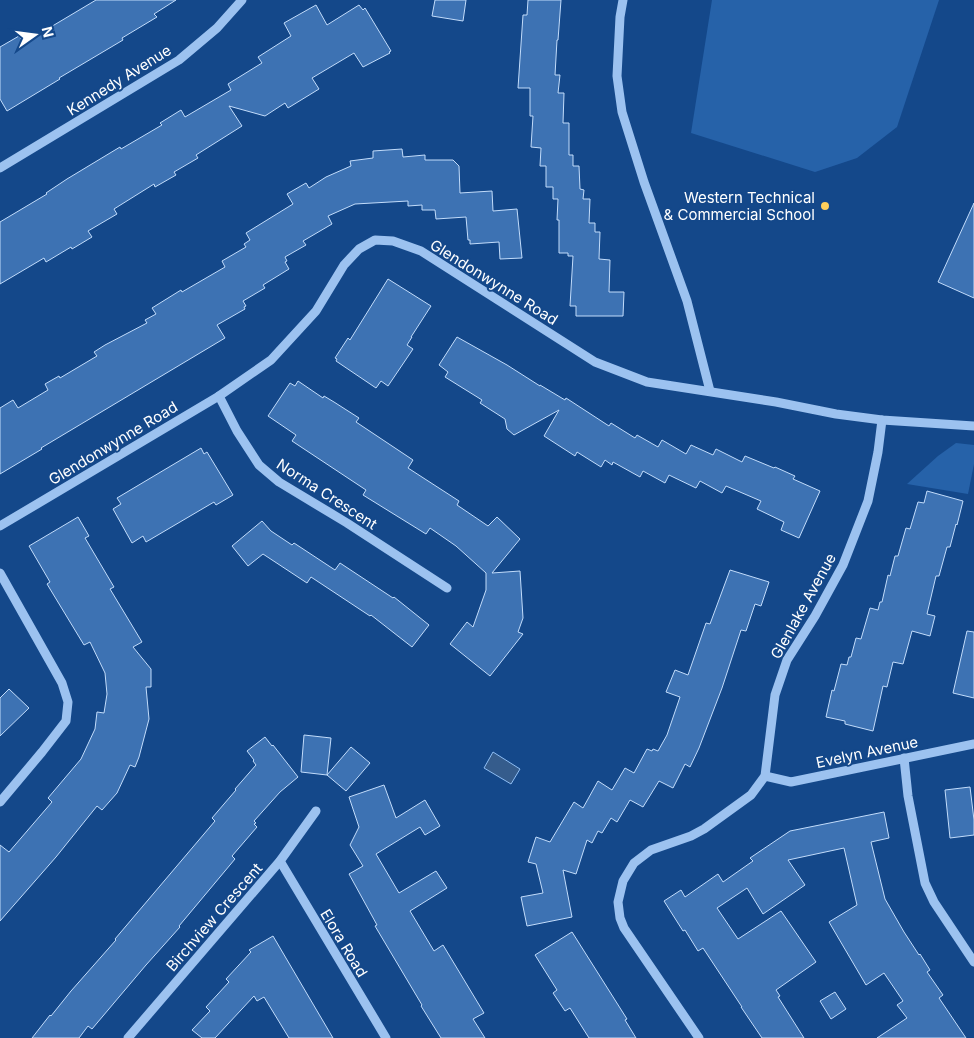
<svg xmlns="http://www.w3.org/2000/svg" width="974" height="1038" font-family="Inter,sans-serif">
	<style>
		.green { fill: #2662a9 }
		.water { fill: #355c8c; stroke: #8ebdf3 }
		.building { fill: #3d72b3; stroke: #c2dcfb }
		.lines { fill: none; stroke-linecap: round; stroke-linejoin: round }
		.minor { stroke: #9cc2f0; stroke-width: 9 }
		.poi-dot { fill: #ffcf5b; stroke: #14488a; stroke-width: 2 }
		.labels { text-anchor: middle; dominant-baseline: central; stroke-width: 4; stroke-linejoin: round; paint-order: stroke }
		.street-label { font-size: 15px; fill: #fff; stroke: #14488a }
		.poi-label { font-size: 15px; fill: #fff; stroke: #14488a; text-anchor: end }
	</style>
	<rect width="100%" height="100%" fill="#14488a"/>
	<g class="green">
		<polygon points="712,0 939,0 897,127 857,158 815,172 691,133"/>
		<polygon points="956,443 974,445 974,464 968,494 907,484 938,456"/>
	</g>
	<polygon class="water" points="493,752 520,769 511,784 484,768"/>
	<g class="building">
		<polygon points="96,0 176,0 154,14 157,17 122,38 123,40 59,78 60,79 7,111 0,99 0,47 19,36 22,40 33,34 34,37"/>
		<polygon points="435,0 466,0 463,21 432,16"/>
		<polygon points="528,0 561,0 558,40 557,40 555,75 560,75 558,93 564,93 563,123 569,123 569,155 573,155 573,166 579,166 580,189 584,190 583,199 590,199 589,223 595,223 595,232 600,232 599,259 610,260 609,292 624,292 623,316 576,316 576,306 570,306 573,256 568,256 568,253 559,253 559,220 557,220 558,199 553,199 553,187 546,187 546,166 540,166 541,148 531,147 533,116 530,116 530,88 518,88 523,15 527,15"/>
		<polygon points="316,5 327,25 359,5 363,10 365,8 391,51 389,52 390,53 363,67 354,53 312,78 319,89 288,108 285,103 265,116 229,106 242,126 196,155 198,158 174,172 176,175 155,187 154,184 114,209 117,214 88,231 92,237 72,249 71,247 46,262 44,258 0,284 0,222 47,194 46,193 67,179 120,147 121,149 162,125 160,123 181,110 185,117 231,90 228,84 262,63 258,57 291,36 284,23"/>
		<polygon points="402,149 403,157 425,155 425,160 453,160 459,166 460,193 492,191 493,211 517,209 522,258 500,259 499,242 470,244 470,240 468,240 466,217 436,219 435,210 422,210 422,205 408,206 408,201 355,204 328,216 332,224 303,241 306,245 285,257 287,261 285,262 289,269 263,285 265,288 243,301 246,306 244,307 245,309 217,325 225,338 41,448 42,449 0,474 0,408 13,400 18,408 48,390 45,384 59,376 60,378 97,356 94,352 105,345 147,323 145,320 156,314 152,308 181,290 182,292 225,267 222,261 246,247 244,244 250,240 246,233 293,204 287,194 306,183 309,188 326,177 351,166 350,161 373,158 373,151"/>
		<polygon points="974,203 974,298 938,282"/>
		<polygon points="388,279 431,306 411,337 412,337 407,345 413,349 388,386 381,381 376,388 336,361 337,359 335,358 348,338 350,340"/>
		<polygon points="457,337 507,365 540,386 540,385 565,400 566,398 609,426 611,423 635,438 637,435 658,447 662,440 686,454 691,445 713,455 716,449 742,462 745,456 774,468 775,467 795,476 793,479 820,491 799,538 781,530 784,522 757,509 761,501 726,486 722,493 700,481 696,488 669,475 665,483 643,471 640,477 613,462 612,465 605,460 601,467 577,452 575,456 544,436 559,410 514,435 507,429 505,419 480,403 482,400 445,377 448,372 439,365"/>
		<polygon points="298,381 323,398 324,396 334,402 359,418 356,422 413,460 408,468 459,501 457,505 488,526 497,517 520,539 492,573 520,571 523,618 518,632 523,634 490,676 450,644 467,622 473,627 486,590 486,573 456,546 430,528 426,534 363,495 366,490 292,441 296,435 268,416 290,383 295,386"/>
		<polygon points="201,448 204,454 207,452 233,495 216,505 214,502 146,542 143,536 132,543 113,509 121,504 117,498"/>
		<polygon points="927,491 963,501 957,525 956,524 950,547 947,547 939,576 936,576 927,614 935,616 930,636 912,631 903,664 893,662 887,687 883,686 873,731 845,724 845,721 826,717 832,690 834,691 841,664 847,665 849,657 851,657 856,638 861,639 870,608 878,610 880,602 882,602 888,575 890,576 895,556 898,556 906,528 910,529 918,502 924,503"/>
		<polygon points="78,517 89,536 85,538 114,587 110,589 142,642 133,647 151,669 151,687 146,687 149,719 139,757 135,767 130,765 117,793 102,810 97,806 56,857 0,921 0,845 9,852 52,802 48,798 81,759 95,729 97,712 104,713 107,694 105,673 90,642 84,645 47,584 50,582 29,546"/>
		<polygon points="262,521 271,531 292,545 294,543 335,570 340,563 393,598 394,597 429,625 412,647 371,615 370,616 311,577 307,583 263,554 248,566 232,546"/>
		<polygon points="730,570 769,582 761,606 755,604 746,631 741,630 722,688 699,748 690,767 685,764 673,788 659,781 643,807 630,800 617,822 611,818 602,833 598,831 592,843 587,840 576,874 563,870 572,917 527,926 521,897 543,893 536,864 528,862 536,837 550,842 574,802 583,808 598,781 612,790 625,768 634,773 647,749 652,751 653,749 658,751 667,735 680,697 666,692 675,670 688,675 706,623 710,624"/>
		<polygon points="967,631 974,632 974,698 953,693"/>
		<polygon points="9,689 29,708 0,736 0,698"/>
		<polygon points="304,735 331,738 327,775 301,772"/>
		<polygon points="265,737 272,746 273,745 298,777 280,792 254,821 256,823 254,824 257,827 232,856 235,859 179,926 180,927 146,965 92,1029 88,1026 79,1038 32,1038 50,1015 51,1016 71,991 116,940 115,939 215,821 212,818 236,790 235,789 256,765 253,761 254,760 247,751"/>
		<polygon points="351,747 370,763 346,791 327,775"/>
		<polygon points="384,785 396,818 425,800 440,826 425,835 420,827 376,854 399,893 436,871 447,888 410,911 434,951 443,945 484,1013 473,1019 485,1038 441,1038 421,1006 422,1005 375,926 377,925 349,874 363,866 350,845 359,827 349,797"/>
		<polygon points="970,787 974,820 974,835 950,838 945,790"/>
		<polygon points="884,812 889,838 871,842 885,899 904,932 919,955 920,954 930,970 927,972 943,995 939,998 966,1038 877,1038 907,1018 897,1005 903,1001 884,973 866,985 829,922 857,905 844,848 788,860 805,885 763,914 747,888 717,908 738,939 781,911 816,962 776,990 780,996 778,997 804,1038 762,1038 741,1007 742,1007 703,948 698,951 685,930 683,931 664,901 681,890 685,897 718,874 723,882 753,861 750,858 790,831"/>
		<polygon points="572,932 627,1019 625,1020 636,1038 589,1038 570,1008 565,1011 553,993 557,990 535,955"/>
		<polygon points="273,936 333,1038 289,1038 264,997 257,1001 254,996 215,1038 202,1038 192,1030 210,1011 206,1007 229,982 226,979 251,952 249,950"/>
		<polygon points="835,992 846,1009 831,1019 820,1001"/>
	</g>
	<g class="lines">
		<g class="minor">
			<polyline points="623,0 620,17 617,76 622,112 644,182 687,301 710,391"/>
			<polyline points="0,168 179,60 217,28 242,0"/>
			<polyline points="219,396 237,431 259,465 279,482 347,523 447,588"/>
			<polyline points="0,526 219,396 271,360 316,311 344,265 359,249 375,240 393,241 421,251 595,362 647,382 776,402 836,414 882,420 974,426"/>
			<polyline points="0,573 62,683 68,702 66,721 42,752 0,802"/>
			<polyline points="904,758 908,796 925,883 934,902 974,962"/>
			<polyline points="765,776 791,782 974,744"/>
			<polyline points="280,861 386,1038"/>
			<polyline points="128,1038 280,861 316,811"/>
			<polyline points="699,1038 624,928 620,918 618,902 623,881 634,863 651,850 691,836 704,829 751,795 765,776 775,695 787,660 815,616 843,565 868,501 878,452 882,420"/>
		</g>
	</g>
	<circle class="poi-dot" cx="825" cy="206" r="5"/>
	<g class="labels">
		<g class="street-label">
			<text transform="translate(119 80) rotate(-32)">Kennedy Avenue</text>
			<text transform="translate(494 282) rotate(32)">Glendonwynne Road</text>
			<text transform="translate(113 443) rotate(-31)">Glendonwynne Road</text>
			<text transform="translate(327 494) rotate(33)">Norma Crescent</text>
			<text transform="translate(803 606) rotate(-61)">Glenlake Avenue</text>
			<text transform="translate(867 752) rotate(-12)">Evelyn Avenue</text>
			<text transform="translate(214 917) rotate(-49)">Birchview Crescent</text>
			<text transform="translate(344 943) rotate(59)">Elora Road</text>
		</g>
		<g class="poi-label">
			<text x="815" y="197">Western Technical<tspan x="815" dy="17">&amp; Commercial School</tspan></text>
		</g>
	</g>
	<g transform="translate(35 35) rotate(76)" stroke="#14488a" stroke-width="4" paint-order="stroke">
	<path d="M0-4L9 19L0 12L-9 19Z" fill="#ffffff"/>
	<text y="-8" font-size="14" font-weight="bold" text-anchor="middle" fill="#ffffff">N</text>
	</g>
</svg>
